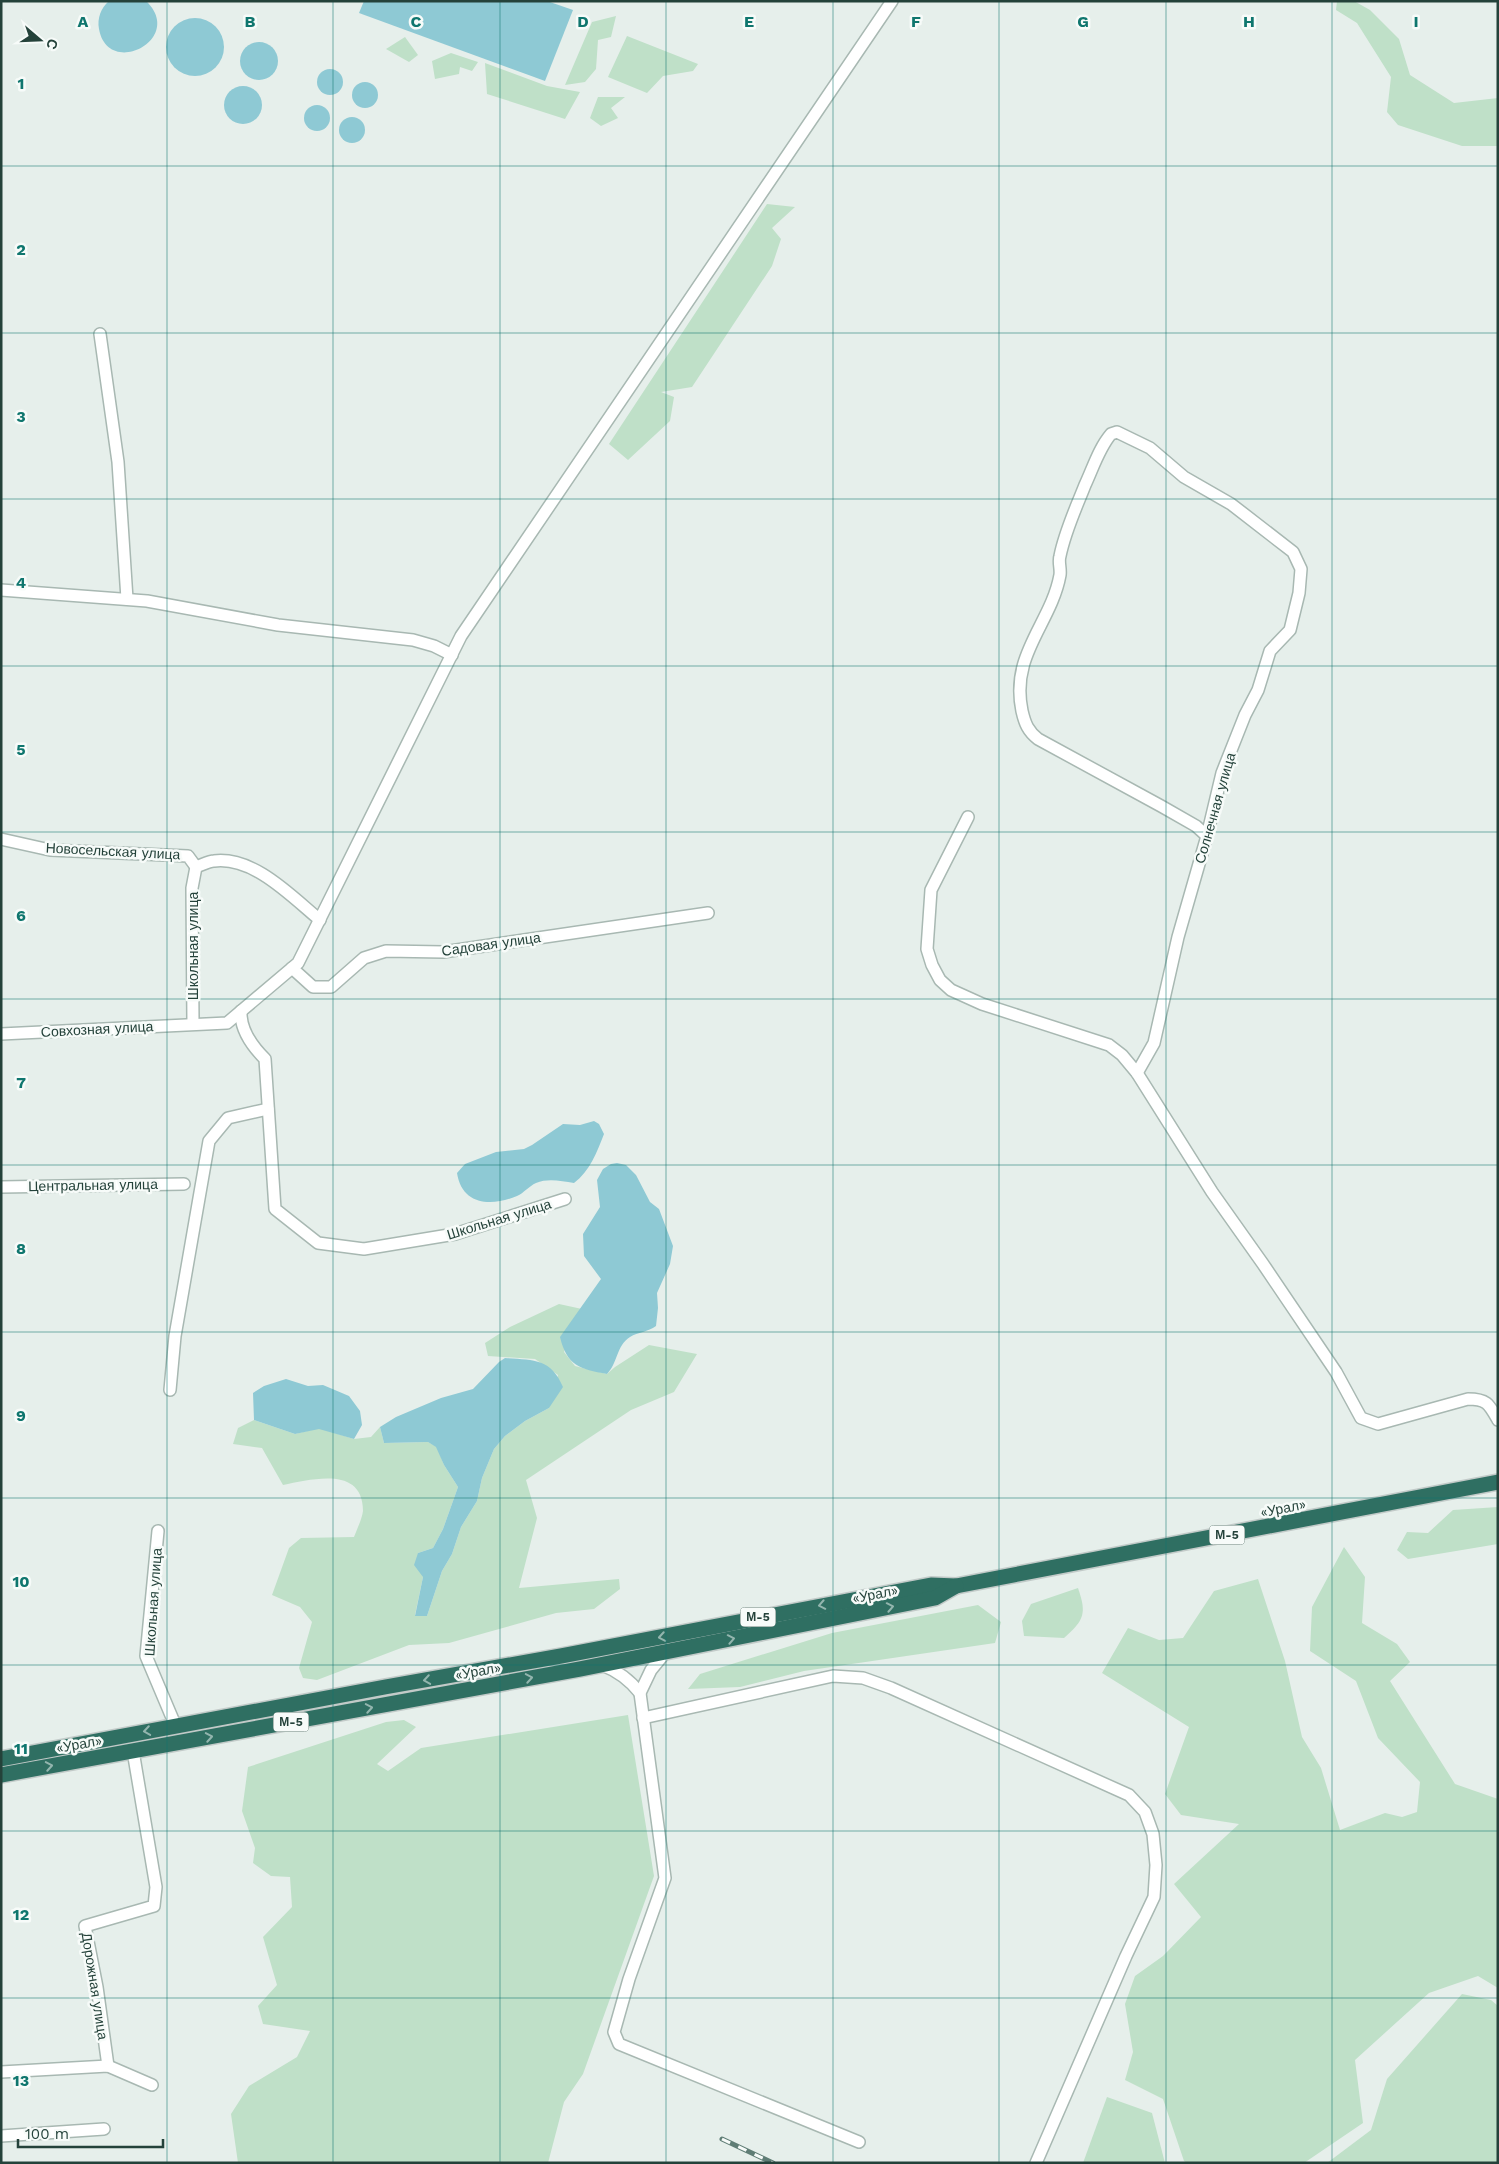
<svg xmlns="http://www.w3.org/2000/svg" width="1499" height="2164" font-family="'Work Sans',sans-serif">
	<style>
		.green { fill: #bfe0c8 }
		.water { fill: #8ec9d4 }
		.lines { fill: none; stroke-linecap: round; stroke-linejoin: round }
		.minor-casing { stroke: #a8b8b2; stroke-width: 14 }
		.highway-casing { stroke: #c2cac8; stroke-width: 18 }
		.minor { stroke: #fff; stroke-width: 11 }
		.highway { stroke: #2f6f62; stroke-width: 15 }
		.rail-casing { stroke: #5f7d75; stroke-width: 5 }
		.rail { stroke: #f7fbf9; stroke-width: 3; stroke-dasharray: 9; stroke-linecap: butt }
		.oneway { stroke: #93b5ae }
		.grid { fill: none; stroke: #0f766e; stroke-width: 1; stroke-opacity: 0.55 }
		.labels { text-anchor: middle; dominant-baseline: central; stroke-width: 5; stroke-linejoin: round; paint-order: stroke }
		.shield { fill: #f7fbf9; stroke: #637a73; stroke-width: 1 }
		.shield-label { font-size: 12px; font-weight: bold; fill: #24423a }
		.street-label { font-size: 14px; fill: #24423a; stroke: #f7fbf9 }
		.grid-label { font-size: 16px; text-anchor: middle; font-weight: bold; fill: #0f766e; stroke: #f7fbf9; stroke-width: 5; stroke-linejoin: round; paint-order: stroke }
	</style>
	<rect width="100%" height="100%" fill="#e6efeb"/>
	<g class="green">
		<polygon points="1337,1 1354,1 1370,10 1399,39 1410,75 1454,103 1498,98 1498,146 1462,146 1398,125 1387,112 1391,77 1357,23 1336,10"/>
		<polygon points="616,16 611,37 598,40 596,69 585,82 565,85 592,22"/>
		<polygon points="627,36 698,64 693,71 663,76 647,93 608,77"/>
		<polygon points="405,37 418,55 409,62 386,49"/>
		<polygon points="451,53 478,62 472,71 460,67 459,74 435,79 432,61"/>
		<polygon points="485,63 547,86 580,92 565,119 487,94"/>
		<polygon points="598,97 625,97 611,108 618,118 601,126 590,118"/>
		<polygon points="767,204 795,207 772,228 781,239 772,266 692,387 661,392 674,397 670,421 628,460 609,444"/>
		<path d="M559,1304L582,1309L573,1321L564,1352L575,1366L607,1374L615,1367L649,1345L697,1354L674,1392L631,1410L526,1480L537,1518L519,1588L619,1579L620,1589L594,1609L556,1613L449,1643L409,1645L317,1680L303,1678L299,1668L312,1622L300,1607L272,1595L289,1548L301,1538L354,1537C357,1529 362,1519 363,1511C363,1466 313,1479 283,1485L262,1448L233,1444L238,1428L254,1420L295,1434L319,1428L354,1439L371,1437L380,1427L384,1443L428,1442L437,1447L444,1465L458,1487L443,1529L433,1548L418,1553L423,1577L415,1615L427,1616L442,1571L452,1554L461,1527L477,1501L482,1478L494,1449L505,1436L525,1421L549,1408L558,1375L535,1359L488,1356L485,1343L510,1327Z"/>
		<polygon points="1498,1507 1498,1544 1408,1559 1397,1550 1407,1532 1428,1533 1453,1510"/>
		<polygon points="1344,1547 1365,1577 1362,1623 1397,1644 1410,1662 1390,1681 1455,1784 1498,1799 1498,1988 1478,1976 1429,1993 1355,2060 1363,2123 1304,2163 1187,2163 1184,2161 1163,2099 1125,2080 1133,2052 1125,2004 1135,1976 1163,1956 1201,1917 1174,1884 1239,1824 1181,1815 1165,1794 1189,1727 1102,1673 1128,1628 1159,1640 1183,1638 1214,1591 1258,1579 1285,1661 1302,1737 1321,1768 1340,1830 1385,1813 1402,1817 1417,1812 1420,1782 1378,1738 1356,1681 1310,1651 1312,1607"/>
		<path d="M1078,1588C1087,1614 1084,1620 1064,1638L1024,1636L1022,1621L1031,1604Z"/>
		<polygon points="978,1605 1001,1622 995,1643 804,1671 740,1687 688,1689 700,1674 832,1633"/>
		<polygon points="628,1715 654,1876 583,2074 564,2102 548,2163 238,2163 231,2114 249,2086 297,2057 310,2031 263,2024 258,2006 277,1985 263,1937 292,1907 290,1877 271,1876 253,1863 255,1848 242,1811 248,1767 386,1722 404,1720 416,1727 377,1764 388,1771 421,1748"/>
		<polygon points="1462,1994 1491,2000 1498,2006 1498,2163 1327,2163 1371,2130 1387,2079"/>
		<polygon points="1107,2097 1152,2113 1165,2163 1083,2163"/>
	</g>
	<g class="water">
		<path d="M109,1H146C186,39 108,79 99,29C97,18 101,8 109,1Z"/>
		<polygon points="364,1 547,1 573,10 545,81 359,13"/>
		<circle cx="195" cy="47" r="29"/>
		<circle cx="259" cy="61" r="19"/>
		<circle cx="330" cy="82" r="13"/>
		<circle cx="365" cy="95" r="13"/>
		<circle cx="243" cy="105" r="19"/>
		<circle cx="317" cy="118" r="13"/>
		<circle cx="352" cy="130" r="13"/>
		<path d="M594,1121L599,1124L604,1134C597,1152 590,1171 574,1183C561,1181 548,1178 536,1183C529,1186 524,1193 517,1196C491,1207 462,1205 457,1173L465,1164L496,1152L524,1149L532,1145L563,1124L580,1125Z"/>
		<path d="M617,1163L626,1165L636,1175L650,1202L659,1209L673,1246L670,1264L657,1293L658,1308L656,1326C648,1332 638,1332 630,1337C616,1346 618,1363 607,1374C580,1369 567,1366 560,1337L601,1279L584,1256L583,1234L600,1207L597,1180L603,1169L611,1164Z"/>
		<path d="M505,1358C533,1360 551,1358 563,1387L549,1408L525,1421L505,1436L494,1449L482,1478L477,1501L461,1527L452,1554L442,1571L427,1616H415L423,1577L414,1565L418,1553L433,1548L443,1529L458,1487L444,1465L436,1447L428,1442L384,1443L380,1427L396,1417L441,1398L473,1389L499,1362Z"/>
		<polygon points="286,1379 308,1386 323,1385 349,1396 360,1411 362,1425 354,1439 319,1429 295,1434 254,1420 253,1393 264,1386"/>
	</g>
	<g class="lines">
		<defs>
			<g id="minor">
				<polyline points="100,334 118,462 127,599"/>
				<polyline points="1,590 147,601 278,625 413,640 434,646 452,655"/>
				<path d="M968,817L931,890L927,949L932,965L940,980L951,990L982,1004L1109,1045L1122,1055L1137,1073L1212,1192L1263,1264L1336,1372L1361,1418L1378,1424L1468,1399C1487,1399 1489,1404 1498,1420"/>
				<polyline points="1,839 50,850 188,856 196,867"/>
				<path d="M196,867C202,865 209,861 214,861C254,856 292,897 320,920"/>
				<polyline points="292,968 313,987 331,987 364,958 386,951 443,952 708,913"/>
				<path d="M241,1011C240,1030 252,1046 265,1059L275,1209L318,1243L364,1249L455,1234L565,1199"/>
				<polyline points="193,1024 192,888 196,867"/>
				<polyline points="1,1034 227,1023 298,963 461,636 892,1"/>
				<path d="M1137,1073L1154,1043L1178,937L1207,836L1222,773L1245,715L1258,690L1270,651L1290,630L1299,593L1301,569L1293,552L1231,504L1184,477L1150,448L1117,432L1111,434C1099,448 1093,468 1085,485C1076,508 1065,531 1060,556C1058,562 1061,568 1060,575C1051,624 1010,654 1022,711C1025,724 1028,731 1038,739L1161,806L1196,826L1207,836"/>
				<polyline points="1,1187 184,1184"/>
				<polyline points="170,1390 175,1336 209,1141 228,1118 268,1109"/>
				<polyline points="158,1531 146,1656 176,1727"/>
				<polyline points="665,1653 651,1670 640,1693 665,1878 629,1979 614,2032 619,2044 859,2142"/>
				<path d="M602,1665C618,1671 629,1679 640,1693"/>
				<polyline points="643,1718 833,1676 863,1678 891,1688 1129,1795 1145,1812 1153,1834 1156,1865 1154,1897 1126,1956 1036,2163"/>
				<polyline points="108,2066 97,1987 85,1926 154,1906 156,1887 133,1751"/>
				<polyline points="1,2072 108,2066 152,2085"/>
				<polyline points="1,2136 104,2129"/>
			</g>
			<g id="highway">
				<polyline points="1,1759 385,1687 561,1656 931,1585 956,1586 1498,1482"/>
				<polyline points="1,1775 580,1669 935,1598 956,1586"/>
			</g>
		</defs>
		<use href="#minor" class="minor-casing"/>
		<use href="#highway" class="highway-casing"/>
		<use href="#minor" class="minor"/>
		<use href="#highway" class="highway"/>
		<defs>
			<polyline id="rail" points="722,2139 773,2163"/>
		</defs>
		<use href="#rail" class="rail-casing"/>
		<use href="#rail" class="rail"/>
	</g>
	<defs><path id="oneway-chevron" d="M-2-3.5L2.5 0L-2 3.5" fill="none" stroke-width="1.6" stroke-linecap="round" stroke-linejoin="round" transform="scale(1.25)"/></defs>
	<g class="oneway">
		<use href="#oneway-chevron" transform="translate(822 1605) rotate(169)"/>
		<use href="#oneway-chevron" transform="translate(890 1607) rotate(-11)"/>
		<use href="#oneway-chevron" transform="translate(662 1637) rotate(170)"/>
		<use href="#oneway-chevron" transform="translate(731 1639) rotate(-11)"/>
		<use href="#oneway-chevron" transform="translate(529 1678) rotate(-10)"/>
		<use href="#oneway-chevron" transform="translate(427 1680) rotate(171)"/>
		<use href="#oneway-chevron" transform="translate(369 1708) rotate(-10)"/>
		<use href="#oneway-chevron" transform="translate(147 1731) rotate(171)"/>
		<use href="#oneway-chevron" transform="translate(209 1737) rotate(-10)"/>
		<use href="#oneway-chevron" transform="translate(49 1766) rotate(-10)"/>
	</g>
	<path class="grid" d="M167,1V2163M333,1V2163M500,1V2163M666,1V2163M833,1V2163M999,1V2163M1166,1V2163M1332,1V2163M1,166H1498M1,333H1498M1,499H1498M1,666H1498M1,832H1498M1,999H1498M1,1165H1498M1,1332H1498M1,1498H1498M1,1665H1498M1,1831H1498M1,1998H1498"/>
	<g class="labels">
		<g class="shield">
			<rect x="1209.5" y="1525.5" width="35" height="19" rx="4"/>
			<rect x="740.5" y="1607.5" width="35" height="19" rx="4"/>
			<rect x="273.5" y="1712.5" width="35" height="19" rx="4"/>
		</g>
		<g class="shield-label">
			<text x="1227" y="1535">М-5</text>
			<text x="758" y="1617">М-5</text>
			<text x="291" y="1722">М-5</text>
		</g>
		<g class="street-label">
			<text transform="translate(1215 808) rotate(-74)">Солнечная улица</text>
			<text transform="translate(113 851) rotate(3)">Новосельская улица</text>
			<text transform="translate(491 944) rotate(-8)">Садовая улица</text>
			<text transform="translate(193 946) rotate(-90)">Школьная улица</text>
			<text transform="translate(97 1029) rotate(-3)">Совхозная улица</text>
			<text transform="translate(93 1185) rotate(-1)">Центральная улица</text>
			<text transform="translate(499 1219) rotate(-17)">Школьная улица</text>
			<text transform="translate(1283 1508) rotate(-11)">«Урал»</text>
			<text transform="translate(875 1594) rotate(-11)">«Урал»</text>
			<text transform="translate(153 1602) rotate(-86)">Школьная улица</text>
			<text transform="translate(478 1671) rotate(-10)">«Урал»</text>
			<text transform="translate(79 1744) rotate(-10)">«Урал»</text>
			<text transform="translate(95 1986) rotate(81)">Дорожная улица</text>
		</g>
	</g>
	<g class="grid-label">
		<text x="83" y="27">A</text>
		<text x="250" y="27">B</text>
		<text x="416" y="27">C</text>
		<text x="583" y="27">D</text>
		<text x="749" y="27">E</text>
		<text x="916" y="27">F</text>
		<text x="1083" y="27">G</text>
		<text x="1249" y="27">H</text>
		<text x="1416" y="27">I</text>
		<text x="21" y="89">1</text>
		<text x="21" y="255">2</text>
		<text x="21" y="422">3</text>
		<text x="21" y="588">4</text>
		<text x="21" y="755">5</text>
		<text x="21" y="921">6</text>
		<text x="21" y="1088">7</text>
		<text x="21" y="1254">8</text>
		<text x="21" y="1421">9</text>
		<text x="21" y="1587">10</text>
		<text x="21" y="1754">11</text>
		<text x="21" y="1920">12</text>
		<text x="21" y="2086">13</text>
	</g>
	<rect width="1499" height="2164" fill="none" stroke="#24423a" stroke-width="5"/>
	<g transform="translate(40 40) rotate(109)" stroke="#f7fbf9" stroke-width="4" paint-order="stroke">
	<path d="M0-4L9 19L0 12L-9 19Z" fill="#24423a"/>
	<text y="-8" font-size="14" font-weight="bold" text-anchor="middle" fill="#24423a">С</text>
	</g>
	<path d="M18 2139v8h145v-8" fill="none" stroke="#24423a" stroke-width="2.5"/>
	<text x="25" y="2139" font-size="15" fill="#24423a" stroke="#f7fbf9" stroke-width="4" paint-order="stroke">100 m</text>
</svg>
